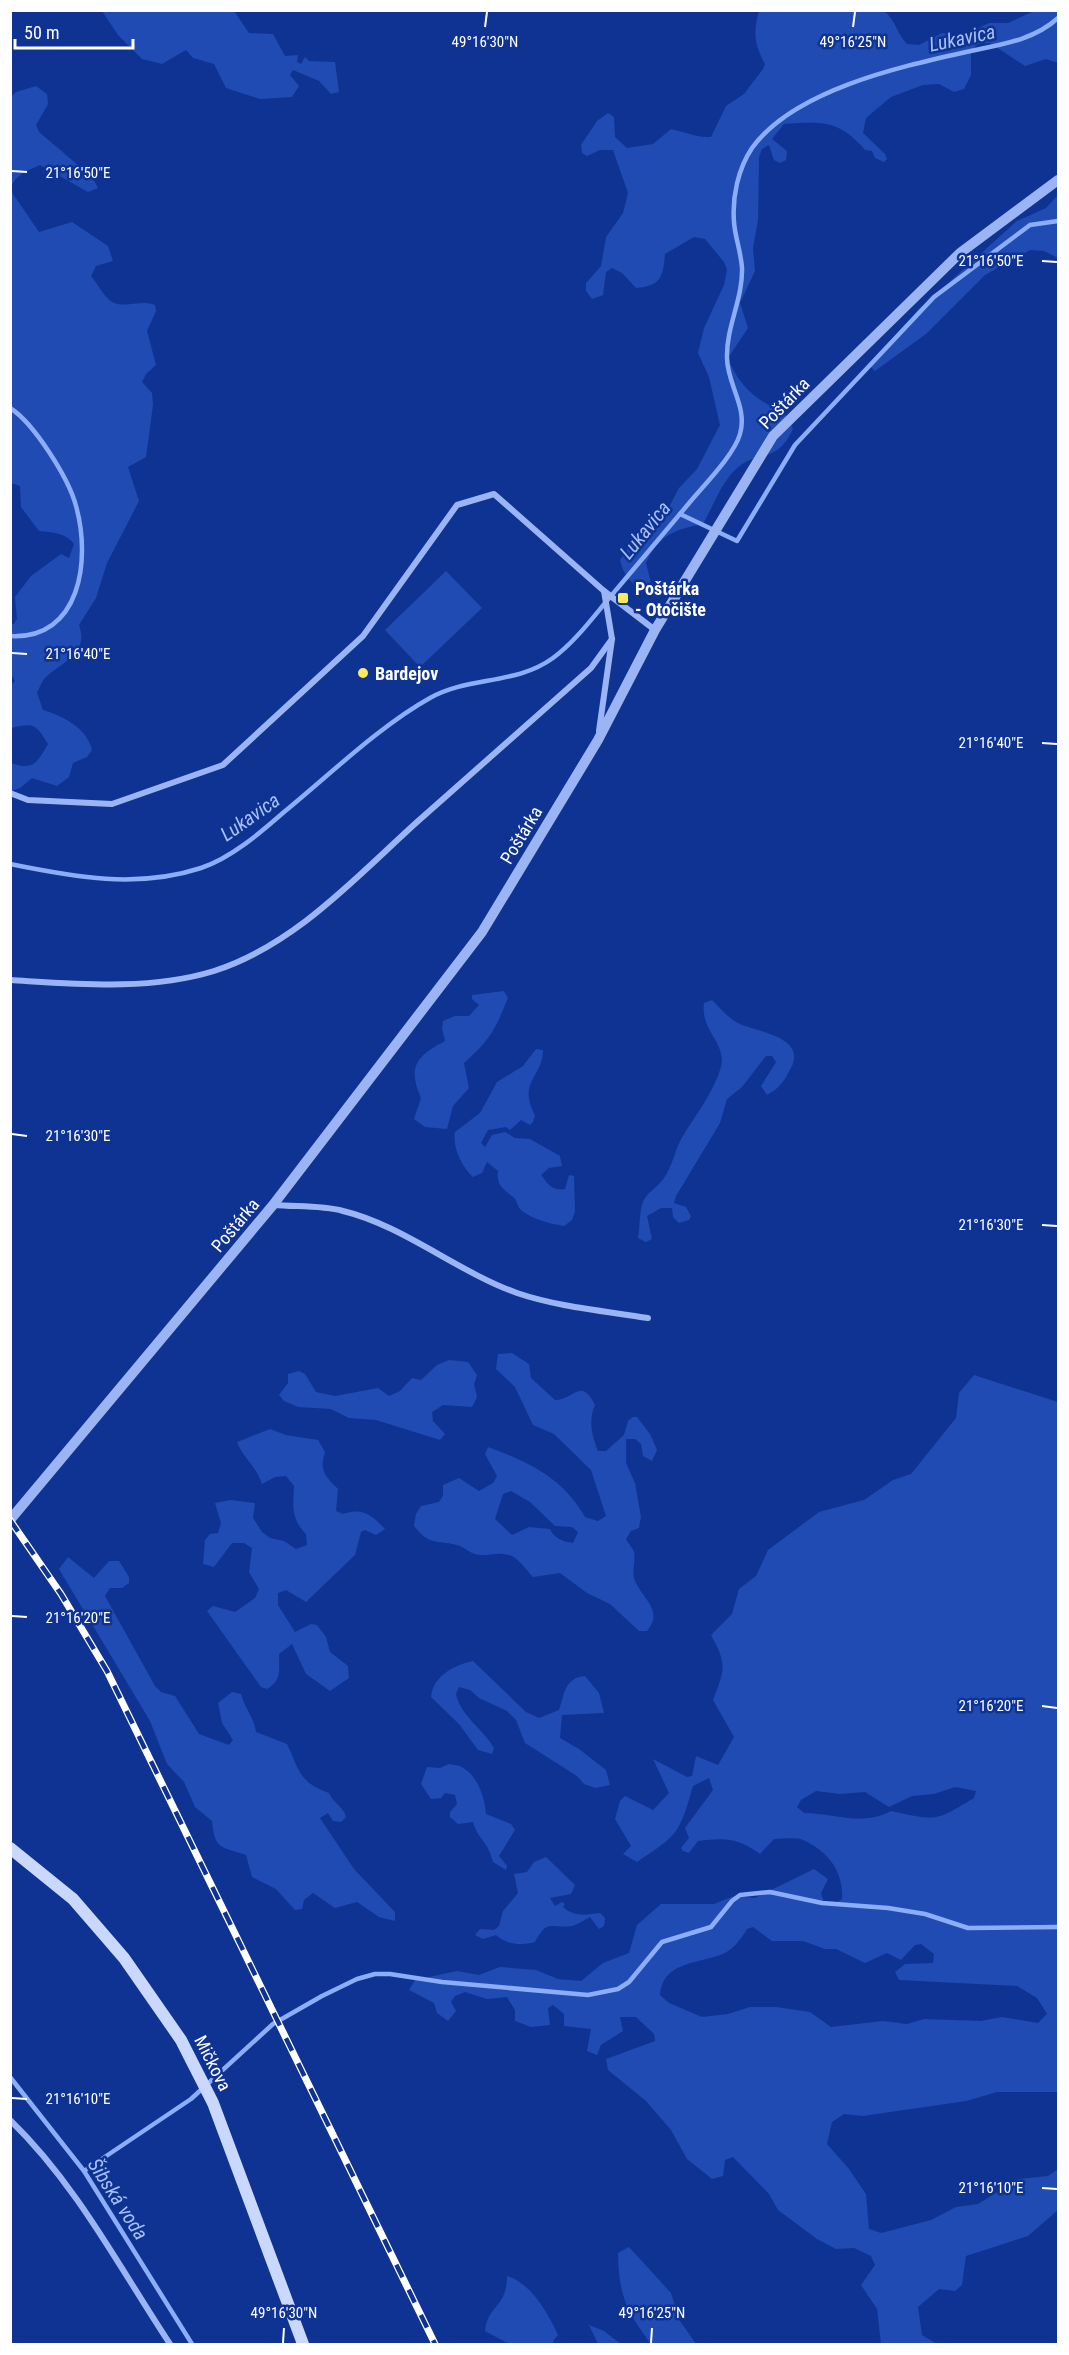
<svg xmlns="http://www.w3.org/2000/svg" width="1069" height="2355" font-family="'Roboto Condensed',sans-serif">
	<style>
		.green { fill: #204bb2; fill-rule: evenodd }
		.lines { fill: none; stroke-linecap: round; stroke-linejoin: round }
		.stream { stroke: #8cadf8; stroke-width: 4.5 }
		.minor { stroke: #9bb5f4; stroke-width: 6 }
		.tertiary { stroke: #9bb5f4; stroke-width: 10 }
		.secondary { stroke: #cad8fd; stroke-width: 12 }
		.rail-casing { stroke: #fff; stroke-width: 7 }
		.rail { stroke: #0f3393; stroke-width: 4.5; stroke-dasharray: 14; stroke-linecap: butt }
		.ticks { fill: none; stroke: #fff; stroke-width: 2 }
		.poi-dot { fill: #ffea5d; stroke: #0f3393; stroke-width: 2 }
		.labels { text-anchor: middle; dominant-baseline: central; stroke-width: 5; stroke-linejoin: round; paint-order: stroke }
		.street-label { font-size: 18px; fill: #fff; stroke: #0f3393 }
		.poi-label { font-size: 18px; font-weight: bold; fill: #fff; stroke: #0f3393; text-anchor: start }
		.water-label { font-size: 20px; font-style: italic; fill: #a7c0fb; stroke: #0f3393 }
		.ticks-label { font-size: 15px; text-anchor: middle; fill: #fff; stroke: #0f3393; stroke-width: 5; stroke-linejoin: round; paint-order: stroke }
	</style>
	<rect width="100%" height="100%" fill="#0f3393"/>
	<g class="green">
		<polygon points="102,11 234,11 249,33 273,34 285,56 298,55 297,62 301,64 305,57 309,61 335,62 339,92 331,94 319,81 293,70 290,75 299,86 292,97 260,99 226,88 214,64 193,58 186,50 162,64 142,59 118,35"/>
		<path d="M759,11H884C895,19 897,34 907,44L919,45L942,33L969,37L974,30L989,23H1008L1034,11H1058V63L1046,59L1025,66L990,43L978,44L971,52V75L964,89L954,92L939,84L923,85L891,97L866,118L863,133L885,154L887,159L884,162L875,158L872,151L865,150C838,119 822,122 784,124L772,139L787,151L786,160L780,163L774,160L769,145L762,149L759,157L758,220L753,248L755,271L740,303L748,328L728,358C739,386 756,401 784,412L793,429C775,467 757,447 734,471C721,484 712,508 703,524C675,529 658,536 646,563L651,583L644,589C630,585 623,573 620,560L634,539L665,515L679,488L697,469L720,425L709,377L698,353L704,328L724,285L727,270L724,262L705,239L694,237L665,254C663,277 661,286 636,288L622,273L612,268L606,272L603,295L592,299L586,291V283L601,266L606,237L623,213L628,193L613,150H600L587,156L582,153L581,145L597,121L608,113L614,117L615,137L627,148L653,144L671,129C685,132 697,138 711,137L726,106L744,94L763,69L765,64C754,43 753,33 759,11Z"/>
		<path d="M36,86L47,94L48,104L36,125L39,132L92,177L98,188L88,192L40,165C27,171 15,174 11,189V97L16,92Z"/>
		<path d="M11,191L39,232L72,222L108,246L113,261L96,266L91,276C97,283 104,297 112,302C125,309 141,299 155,305L156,311L147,331L156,365L146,374L142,382L152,393L153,405L146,457L128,467L139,501L107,563L96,598L79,625C89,653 64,661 47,676C42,680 40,687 37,693L43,710C63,716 87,728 92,750L87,757L73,763L69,777L57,786L32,778L20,788L11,791V763C33,771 37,763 48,744C35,723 34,723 11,728V685L15,681L10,672L11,624H14L17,619L15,597L31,576L61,554L69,558L74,544C66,533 52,532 39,531L21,507L20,486L11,483Z"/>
		<polygon points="1058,195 1058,258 1044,251 1030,250 985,275 926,334 875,371 869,365 918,310 1017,221 1046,208"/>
		<polygon points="446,571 482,608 420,667 385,630"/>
		<path d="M504,991L508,998C495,1030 490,1040 464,1063L469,1088L453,1106L447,1129L425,1127L414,1119L421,1098C407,1066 417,1056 445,1041L442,1028L443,1021L455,1016H469L479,1005L472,999V995Z"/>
		<path d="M712,1000C720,1008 730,1020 740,1024C758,1032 807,1037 791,1068C784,1081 780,1088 767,1095L761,1086L776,1062L772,1056H766L742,1087L727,1099L720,1123L676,1196L674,1203L686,1207L691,1216L689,1220L679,1223L673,1217L672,1208H661L647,1216L652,1239L646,1242L638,1238C640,1227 639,1212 643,1202C646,1193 659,1186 664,1178C674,1163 675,1148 683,1136C697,1112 713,1094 721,1067C727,1043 700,1031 704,1003Z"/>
		<path d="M536,1049L543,1050C543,1077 517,1082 535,1115L533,1122L530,1125L521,1120L510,1130L506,1127L488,1130L481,1143L485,1147L492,1135L505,1132L515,1138L530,1139L560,1156L562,1166L549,1168L541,1175C549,1185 552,1191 565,1189L569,1175L574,1176L575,1212L572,1220L564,1226C552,1224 530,1219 520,1209C517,1205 517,1200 513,1197C503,1189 496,1185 498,1171L487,1162L482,1173L473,1177C462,1167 452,1147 455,1132L480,1113L497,1082L523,1066Z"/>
		<path d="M512,1353L529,1364L531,1378L555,1400C574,1400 581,1376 595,1405C588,1421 592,1435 598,1451H606L624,1435L628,1421L633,1417H637L650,1434L657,1450L652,1461L643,1456L641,1444L635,1439H626V1463L635,1483L641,1517L639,1528L631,1531L626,1539C628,1543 633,1548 634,1552C636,1561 631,1572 635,1581C643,1599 664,1611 647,1631H639L610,1604L587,1593L560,1573L533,1577C527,1571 518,1557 509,1555C498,1552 491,1555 481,1555C472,1555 467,1549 460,1546C438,1539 430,1547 414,1526L416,1514L421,1506L439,1502L443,1496V1485L459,1478L479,1491L493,1483L497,1476L485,1454L488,1447C529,1462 563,1478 585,1517L598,1521L606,1516L591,1470L554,1434L533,1425L515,1387L496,1369L498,1354ZM511,1491L530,1502L555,1526L572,1527L578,1532L573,1543C562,1541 555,1539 550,1529L529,1527L512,1535L495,1519L503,1494Z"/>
		<polygon points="449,1360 468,1362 477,1375 474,1384 477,1397 472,1407 443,1405 432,1412 433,1421 445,1434 440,1440 376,1420 349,1418 331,1409 298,1407 284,1401 279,1395 288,1383 288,1374 299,1371 305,1374 316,1392 335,1396 378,1388 389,1396 400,1391 412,1378 421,1380 437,1365"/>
		<path d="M974,1375L1058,1402V2092H997L966,2101L863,2116L844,2114L832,2122L827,2144L849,2169L866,2194L869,2229L881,2233L931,2220L956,2207L978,2204L1019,2179L1048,2176L1058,2169V2210L1028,2236L966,2256L962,2285L955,2291L939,2289L918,2307L922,2335L937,2344H881L877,2309L861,2285L875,2265L871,2256L854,2248L836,2249L817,2239L778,2210L769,2194L733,2157L725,2160L723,2176L712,2179L687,2159L671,2130L646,2101L608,2070L606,2059L655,2041L654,2034L636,2017H620L623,2031L601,2045L597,2055L587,2051L591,2029L564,2026V2014L553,2005L548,2008L550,2025L531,2027L515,2021V2010L507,1997L487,1999L465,1992L455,1996L451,2002L456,2011L448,2021L437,2013L434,2003L409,1990L415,1980L457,1971L479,1975L500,1967L536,1970L558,1979L581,1981L603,1963L629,1953L637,1925L661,1904H714L734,1896L755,1898L814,1869L828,1879L821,1893L824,1902L833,1905L842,1899C844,1872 828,1851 803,1840C795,1837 782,1839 774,1839L760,1854C736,1837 725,1838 698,1841L689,1853L683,1851L681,1848L689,1838L685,1828L713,1790L709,1778L693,1786C679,1834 679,1834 637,1862L623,1854L631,1846L615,1819L620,1801L625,1796L653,1810L669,1793L653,1759L687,1777L692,1776L696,1756L718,1765L734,1737L713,1700C725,1669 727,1664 711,1635L732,1614L739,1589L756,1576L768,1550L819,1512L864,1500L893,1480L911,1474L956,1418L959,1393ZM955,1787L976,1791L974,1798C934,1822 937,1821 891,1811C861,1827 834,1813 804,1813L797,1807L801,1800L816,1791L840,1794L865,1792L889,1807L912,1796L934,1794ZM753,1927L772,1941H803L825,1949H836L865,1963L887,1953L901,1960L915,1945L921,1944L934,1954L933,1963L905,1964L895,1972L899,1980L1017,1986L1037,1998L1047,2014L1038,2023L1002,2017L981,2021L924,2019L907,2024L883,2021L831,2027L810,2012L776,2007H750L728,2014L702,2017L669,2003L660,1995C663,1960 701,1964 725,1953C735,1947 741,1939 747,1929Z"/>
		<path d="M270,1429L286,1435L318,1440L325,1452C319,1471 325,1476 338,1489L336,1511L343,1514C362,1507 372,1515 385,1529L376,1535L365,1530L361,1532L355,1555L306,1602L286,1590L278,1593V1605L295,1632L311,1624L317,1625L326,1637L330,1652L348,1666L349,1678L330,1691L306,1674L292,1644L279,1654C279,1669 282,1681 267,1689L261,1687L207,1611L213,1606L235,1612L255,1598L259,1589L249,1572L252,1548L244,1543H232L214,1567L203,1564L205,1540L210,1534L218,1533L221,1523L215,1503L230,1500L255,1503L253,1518L262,1532L270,1538L284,1541L296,1549L307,1545L306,1534C291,1519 293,1506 294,1486L286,1476L275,1477L262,1484C257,1467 243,1458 237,1442Z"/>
		<path d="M68,1557L94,1578L109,1561H119L129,1577V1583L122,1588H110L105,1596L155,1686L161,1692L175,1696L199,1734L229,1745L233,1740L222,1723L218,1703L232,1692L241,1694C245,1709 254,1717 256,1732L287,1744C300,1772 299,1782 329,1793C333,1803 344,1807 346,1817L341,1822L333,1821L328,1813L320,1818L354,1869L395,1912V1921L379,1917L357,1902L335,1908L313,1893L304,1900L302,1909L295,1910L276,1889L252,1877L246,1855C220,1846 215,1850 212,1821L195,1807L184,1782L167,1764L150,1721L59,1569Z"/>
		<path d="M473,1661L526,1712L539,1718L559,1710C565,1692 565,1678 585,1676L599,1693L604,1713L562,1715L560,1738L579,1749L606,1770L610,1785L595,1788L584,1784L577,1776L525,1743L516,1720L507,1711L479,1698L470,1690L459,1687L456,1694C460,1715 483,1729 494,1748L492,1754L478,1750L459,1724L431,1697C433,1676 454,1665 473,1661Z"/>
		<path d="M449,1764C453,1765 460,1765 463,1768C478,1776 485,1799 486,1814L511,1824L515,1830L499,1856L507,1866L506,1870L493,1862C488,1841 478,1840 473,1822L458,1824L450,1817V1812L457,1804L455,1795L445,1793L441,1798L431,1799L421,1784L427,1767L440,1768Z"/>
		<path d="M546,1857L575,1885L571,1894L550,1898L555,1906L562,1902L565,1904L563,1907C574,1917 586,1915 600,1913L605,1918L604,1926L599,1929L590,1917C584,1920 577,1925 572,1926C550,1929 548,1918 535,1942C520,1946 508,1945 496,1935L483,1939L475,1935L480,1929L494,1930L499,1926L503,1911L518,1893L514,1874L527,1872L534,1862Z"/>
		<path d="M629,2247L671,2293L680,2321L696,2344H651C626,2310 619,2296 618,2253Z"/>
		<path d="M507,2276C531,2283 548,2313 558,2335L553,2341L554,2344H509L485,2331C488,2304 507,2308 507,2276Z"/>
		<polygon points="589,2325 604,2331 621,2344 598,2344"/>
	</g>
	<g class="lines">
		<g class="stream">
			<path d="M10,408C34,423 69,479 76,506C91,559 81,640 10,636"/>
			<polyline points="680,514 737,541 795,445 934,297 1030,225 1058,221"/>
			<path d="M10,864C74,877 137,889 201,868C231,858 260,833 284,812C328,776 381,725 430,698C469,676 516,685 553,658C575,642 593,617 611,596C637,565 664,533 690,502C705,484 734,455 740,434C748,407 727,384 727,358C726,327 743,299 742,268C741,252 735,237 734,222C732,197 738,169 752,148C794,90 899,67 966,52C998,45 1033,41 1058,18"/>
			<polyline points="10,2077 84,2171 192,2344"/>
			<polyline points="84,2171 191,2099 273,2024 322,1996 357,1979 375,1974 390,1974 442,1982 588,1995 618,1989 629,1982 662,1942 711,1927 732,1901 740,1895 770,1892 822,1903 888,1908 925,1914 968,1928 1058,1927"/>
		</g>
		<g class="minor">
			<polyline points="599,731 612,639 604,591 655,630"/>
			<polyline points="10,793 28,800 112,804 223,765 363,636 457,505 494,494 604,591"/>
			<path d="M10,980C77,984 149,991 214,971C295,945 356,877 417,822C475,770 533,720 591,668L612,639"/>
			<path d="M274,1205C296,1207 321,1205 343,1211C402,1225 458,1272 517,1293C558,1307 605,1311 648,1318"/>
			<path d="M10,2120C77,2185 119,2267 170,2344"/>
		</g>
		<polyline class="tertiary" points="10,1520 273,1205 482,932 598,740 655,630 773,436 960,253 1058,180"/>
		<polyline class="secondary" points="10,1848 73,1899 124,1958 181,2040 213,2103 303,2344"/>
		<defs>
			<polyline id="rail" points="10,1520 61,1594 107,1671 435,2344"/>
		</defs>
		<use href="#rail" class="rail-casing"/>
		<use href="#rail" class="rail"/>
	</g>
	<path class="ticks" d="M485,27L487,12M853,27L855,12M12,171L27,172M1042,261L1057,262M12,653L27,654M1042,743L1057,744M12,1134L27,1136M1042,1225L1057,1226M12,1616L27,1617M1042,1706L1057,1708M12,2098L27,2099M1042,2188L1057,2189M283,2343L284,2328M651,2343L652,2328"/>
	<g class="poi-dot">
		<rect x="617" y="592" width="12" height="12" rx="3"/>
		<circle cx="363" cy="673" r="6"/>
	</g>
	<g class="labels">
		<g class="street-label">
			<text transform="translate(784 403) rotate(-46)">Poštárka</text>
			<text transform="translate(521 835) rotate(-59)">Poštárka</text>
			<text transform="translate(235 1225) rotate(-50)">Poštárka</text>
			<text transform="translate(213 2063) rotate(63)">Mičkova</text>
		</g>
		<g class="poi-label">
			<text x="635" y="588">Poštárka<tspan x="635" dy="21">- Otočište</tspan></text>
			<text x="375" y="673">Bardejov</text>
		</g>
		<g class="water-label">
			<text transform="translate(962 38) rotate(-12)">Lukavica</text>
			<text transform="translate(645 530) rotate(-51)">Lukavica</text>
			<text transform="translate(250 817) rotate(-35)">Lukavica</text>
			<text transform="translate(118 2199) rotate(57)">Šibská voda</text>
		</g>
	</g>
	<g class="ticks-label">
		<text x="485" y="47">49°16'30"N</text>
		<text x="853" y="47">49°16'25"N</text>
		<text x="78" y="178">21°16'50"E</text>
		<text x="991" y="266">21°16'50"E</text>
		<text x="78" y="659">21°16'40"E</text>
		<text x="991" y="748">21°16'40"E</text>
		<text x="78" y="1141">21°16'30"E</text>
		<text x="991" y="1230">21°16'30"E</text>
		<text x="78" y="1623">21°16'20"E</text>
		<text x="991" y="1711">21°16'20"E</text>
		<text x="78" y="2104">21°16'10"E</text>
		<text x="991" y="2193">21°16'10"E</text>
		<text x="284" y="2318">49°16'30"N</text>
		<text x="652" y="2318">49°16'25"N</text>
	</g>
	<rect width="1069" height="2355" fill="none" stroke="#ffffff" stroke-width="24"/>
	<path d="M15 39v9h118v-9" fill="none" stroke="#ffffff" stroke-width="3"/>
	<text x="24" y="39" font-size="18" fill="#ffffff" stroke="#0f3393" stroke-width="4.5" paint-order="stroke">50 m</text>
</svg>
